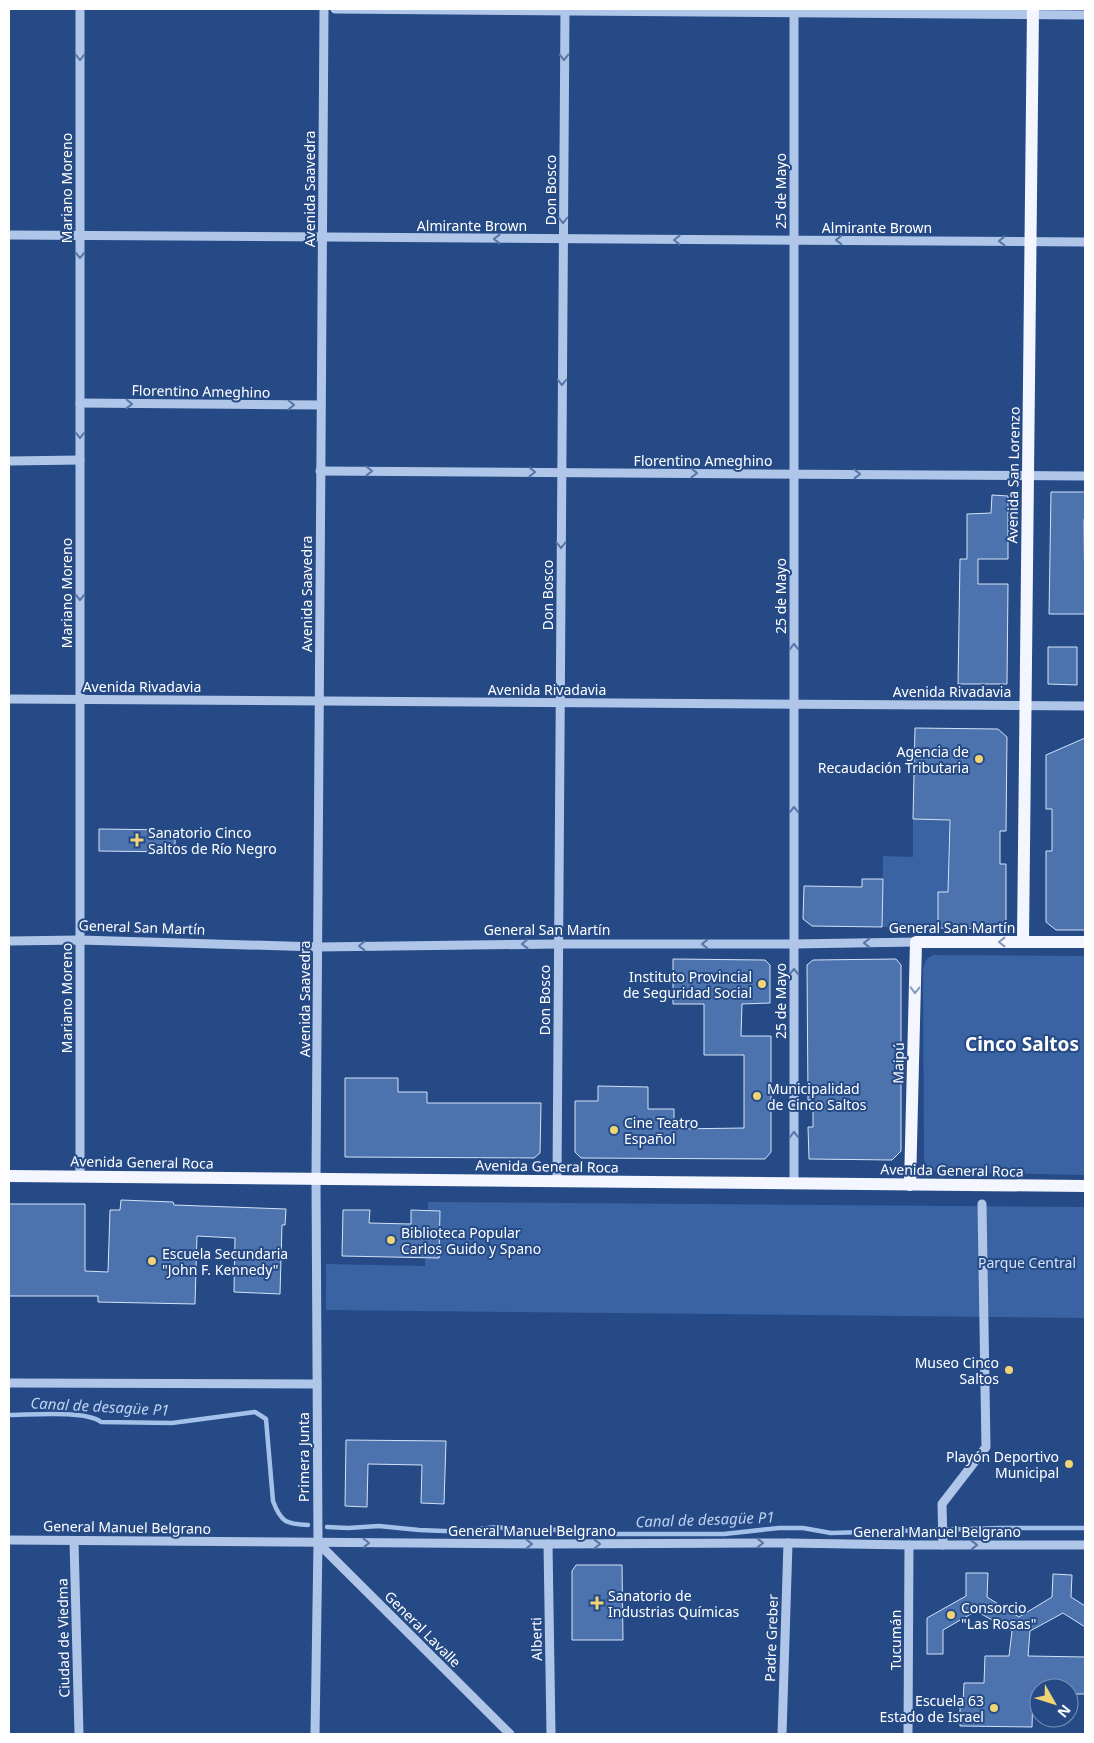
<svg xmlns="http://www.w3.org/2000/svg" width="1094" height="1743" font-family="'Noto Sans',sans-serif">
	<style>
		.green { fill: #3a63a3 }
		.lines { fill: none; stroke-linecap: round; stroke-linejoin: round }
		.stream { stroke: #a4c1e9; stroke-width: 4.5 }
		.building { fill: #4d73ae; stroke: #d4e2f7 }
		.minor { stroke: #b0c6e8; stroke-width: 9 }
		.major { stroke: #f3f6fe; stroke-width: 12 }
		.oneway { stroke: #5675a8 }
		.oneway2 { stroke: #8297bc }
		.poi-dot { fill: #f2d474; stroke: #254a86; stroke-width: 2 }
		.labels { text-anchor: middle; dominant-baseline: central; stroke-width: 4; stroke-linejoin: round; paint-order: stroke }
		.street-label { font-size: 14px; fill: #fff; stroke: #254a86 }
		.poi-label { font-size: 14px; fill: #fff; stroke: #254a86; text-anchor: start }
		.park-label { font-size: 14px; fill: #d4e2f7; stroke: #254a86 }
		.water-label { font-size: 15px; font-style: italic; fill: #bcd1f0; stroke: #254a86 }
		.district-label { font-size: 19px; font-weight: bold; fill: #fff; stroke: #254a86 }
	</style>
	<rect width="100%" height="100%" fill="#254a86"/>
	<g class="green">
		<polygon points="913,819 949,820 948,892 938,892 938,928 882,927 883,856 913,857"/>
		<path d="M933,955L1085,956V1175L939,1172C932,1171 928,1167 924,1160L923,968L927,959Z"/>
		<polygon points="428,1202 1085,1207 1085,1318 326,1310 326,1264 425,1266"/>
	</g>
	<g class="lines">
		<g class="stream">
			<path d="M9,1415C30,1415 85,1410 101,1422L172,1423L255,1412L266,1419L273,1501C281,1523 287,1524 308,1525"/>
			<polyline points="327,1527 348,1528 379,1526 419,1530 469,1532 478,1529 498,1527 523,1532 567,1529 608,1534 724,1534 779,1528 803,1528 831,1533 1001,1528 1085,1528"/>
		</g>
	</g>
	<g class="building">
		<polygon points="1051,492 1085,492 1085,519 1084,519 1085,614 1049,614"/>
		<polygon points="992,495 1008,496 1008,559 978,559 978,584 1008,584 1007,684 958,684 960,559 967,559 967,514 991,513"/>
		<polygon points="1048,647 1077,647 1077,685 1048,684"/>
		<polygon points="915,728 998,729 1007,737 1006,831 1000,831 1000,864 1006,864 1006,924 1000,929 938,928 938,892 948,892 950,820 913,819"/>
		<polygon points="1085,738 1085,930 1056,930 1046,922 1046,851 1052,851 1052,809 1046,809 1046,755"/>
		<polygon points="99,829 175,830 175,852 99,851"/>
		<polygon points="862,879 883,879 882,927 812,926 803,919 804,886 862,887"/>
		<polygon points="673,959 765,960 770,965 770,1003 742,1004 741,1036 771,1036 771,1152 765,1159 581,1158 575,1152 575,1101 598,1101 598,1086 648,1087 648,1109 674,1109 674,1129 744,1128 744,1055 704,1055 704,1004 673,1004"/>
		<polygon points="896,959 901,965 901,1151 892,1160 809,1159 808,1127 813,1127 813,1100 808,1100 807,965 813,960"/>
		<polygon points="345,1078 398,1078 398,1092 427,1092 427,1103 541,1103 540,1153 534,1158 345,1157"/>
		<polygon points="121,1200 173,1202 174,1205 286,1209 285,1225 282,1225 280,1294 234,1292 235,1238 197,1236 195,1304 98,1302 98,1296 9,1296 9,1204 85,1204 85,1271 108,1272 110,1210 120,1210"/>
		<polygon points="343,1210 370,1210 369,1223 411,1224 411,1210 440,1211 439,1258 342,1256"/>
		<polygon points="346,1440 446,1441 444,1504 421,1503 422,1465 368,1464 367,1507 345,1506"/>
		<polygon points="576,1565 622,1565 623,1640 572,1640 572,1571"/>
		<polygon points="966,1573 988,1573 987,1597 1019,1617 1052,1597 1053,1574 1072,1575 1071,1597 1085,1606 1085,1627 1063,1613 1030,1631 1028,1656 1085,1657 1085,1694 1069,1694 1069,1688 1039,1688 1039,1694 1033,1693 1032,1727 960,1726 960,1702 963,1702 964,1683 984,1683 985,1656 1009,1656 1012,1631 976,1611 943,1630 943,1654 927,1654 927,1618 966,1596"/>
	</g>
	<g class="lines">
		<g class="minor">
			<polyline points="335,9 1085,15"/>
			<polyline points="9,235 1085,242"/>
			<polyline points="80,403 321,405"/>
			<polyline points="9,461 80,460"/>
			<polyline points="320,471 1085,476"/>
			<polyline points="9,699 1085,706"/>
			<polyline points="9,941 80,940 318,947 558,944 794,944 916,942"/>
			<polyline points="80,1177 80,9"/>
			<polyline points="557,1181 565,9"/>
			<polyline points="794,1183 794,9"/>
			<polyline points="9,1383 317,1384"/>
			<polyline points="9,1540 548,1544 788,1543 909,1545 1085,1545"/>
			<polyline points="74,1541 79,1734"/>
			<polyline points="318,1543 510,1734"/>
			<polyline points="548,1544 551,1734"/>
			<polyline points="943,1545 942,1504 986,1447 982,1204"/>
			<polyline points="315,1734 318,1543 316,1179 324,9"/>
			<polyline points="782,1734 788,1543"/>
			<polyline points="908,1734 909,1545"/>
		</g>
		<g class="major">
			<polyline points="1023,941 1033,9"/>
			<polyline points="9,1176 1085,1186"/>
			<polyline points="910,1185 916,942 1085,942"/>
		</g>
	</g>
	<defs><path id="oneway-chevron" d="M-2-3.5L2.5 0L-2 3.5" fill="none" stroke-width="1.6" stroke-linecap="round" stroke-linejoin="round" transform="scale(1.25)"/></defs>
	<g class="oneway">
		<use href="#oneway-chevron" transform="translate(80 57) rotate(90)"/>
		<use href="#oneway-chevron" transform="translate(564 57) rotate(90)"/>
		<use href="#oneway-chevron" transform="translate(563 220) rotate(90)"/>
		<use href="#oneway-chevron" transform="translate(497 239) rotate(-180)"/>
		<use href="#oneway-chevron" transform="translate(677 240) rotate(-180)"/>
		<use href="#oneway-chevron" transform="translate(839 240) rotate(-180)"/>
		<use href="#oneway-chevron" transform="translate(1002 241) rotate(-180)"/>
		<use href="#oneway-chevron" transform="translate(80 255) rotate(90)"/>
		<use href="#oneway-chevron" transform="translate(562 382) rotate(90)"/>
		<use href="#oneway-chevron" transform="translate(129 404) rotate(1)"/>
		<use href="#oneway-chevron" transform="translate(291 405) rotate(1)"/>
		<use href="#oneway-chevron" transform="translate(80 435) rotate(90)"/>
		<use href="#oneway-chevron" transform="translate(369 471)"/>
		<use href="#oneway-chevron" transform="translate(532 472)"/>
		<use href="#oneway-chevron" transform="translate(694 473)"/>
		<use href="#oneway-chevron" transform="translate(857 474)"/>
		<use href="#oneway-chevron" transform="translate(561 545) rotate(90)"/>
		<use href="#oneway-chevron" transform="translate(80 597) rotate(90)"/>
		<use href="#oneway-chevron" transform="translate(794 647) rotate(-90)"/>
		<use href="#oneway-chevron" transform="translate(794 810) rotate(-90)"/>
		<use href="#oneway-chevron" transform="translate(867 943) rotate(179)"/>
		<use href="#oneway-chevron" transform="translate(525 944) rotate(179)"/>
		<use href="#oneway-chevron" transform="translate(705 944) rotate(-180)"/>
		<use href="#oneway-chevron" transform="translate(362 946) rotate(179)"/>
		<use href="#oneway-chevron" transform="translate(794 972) rotate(-90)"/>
		<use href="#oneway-chevron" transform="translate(794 1135) rotate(-90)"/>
		<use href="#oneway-chevron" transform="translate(366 1543)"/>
		<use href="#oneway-chevron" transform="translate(760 1543)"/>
		<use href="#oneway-chevron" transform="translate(529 1544)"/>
		<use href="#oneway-chevron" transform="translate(597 1544)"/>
		<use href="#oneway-chevron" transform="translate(974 1545)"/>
	</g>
	<g class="oneway2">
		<use href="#oneway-chevron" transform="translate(1002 942) rotate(180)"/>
		<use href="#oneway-chevron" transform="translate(915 990) rotate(91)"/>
	</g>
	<g class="poi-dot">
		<circle cx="979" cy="759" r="5"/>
		<path d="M134.5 832.5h5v5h5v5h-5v5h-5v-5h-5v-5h5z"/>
		<circle cx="762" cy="984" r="5"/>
		<circle cx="757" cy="1096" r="5"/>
		<circle cx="614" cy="1130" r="5"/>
		<circle cx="391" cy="1240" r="5"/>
		<circle cx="152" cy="1261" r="5"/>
		<circle cx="1009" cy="1370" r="5"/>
		<circle cx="1069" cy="1464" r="5"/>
		<path d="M594.5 1595.5h5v5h5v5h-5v5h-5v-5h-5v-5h5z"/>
		<circle cx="951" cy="1615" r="5"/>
		<circle cx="994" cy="1708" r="5"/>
	</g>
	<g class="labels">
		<g class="street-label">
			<text transform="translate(66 188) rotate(-90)">Mariano Moreno</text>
			<text transform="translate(309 189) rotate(-90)">Avenida Saavedra</text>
			<text transform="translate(550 190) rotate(-90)">Don Bosco</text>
			<text transform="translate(780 191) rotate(-90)">25 de Mayo</text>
			<text x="472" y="225">Almirante Brown</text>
			<text x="877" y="227">Almirante Brown</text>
			<text transform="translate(201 391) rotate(1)">Florentino Ameghino</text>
			<text x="703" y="460">Florentino Ameghino</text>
			<text transform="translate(1013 475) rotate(-89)">Avenida San Lorenzo</text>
			<text transform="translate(66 593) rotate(-90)">Mariano Moreno</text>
			<text transform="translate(306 594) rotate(-90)">Avenida Saavedra</text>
			<text transform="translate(547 595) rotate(-90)">Don Bosco</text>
			<text transform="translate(780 596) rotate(-90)">25 de Mayo</text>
			<text x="142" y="686">Avenida Rivadavia</text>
			<text x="547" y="689">Avenida Rivadavia</text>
			<text x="952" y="691">Avenida Rivadavia</text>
			<text transform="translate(142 927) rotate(2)">General San Martín</text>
			<text x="952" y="927">General San Martín</text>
			<text x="547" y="929">General San Martín</text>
			<text transform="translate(66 998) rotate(-90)">Mariano Moreno</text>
			<text transform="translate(304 999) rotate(-90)">Avenida Saavedra</text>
			<text transform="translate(544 1000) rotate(-90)">Don Bosco</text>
			<text transform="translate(780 1001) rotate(-90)">25 de Mayo</text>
			<text transform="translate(898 1063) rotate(-89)">Maipú</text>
			<text transform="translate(142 1162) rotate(1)">Avenida General Roca</text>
			<text transform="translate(547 1166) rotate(1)">Avenida General Roca</text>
			<text transform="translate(952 1170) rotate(1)">Avenida General Roca</text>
			<text transform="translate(303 1457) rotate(-90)">Primera Junta</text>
			<text transform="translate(127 1527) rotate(1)">General Manuel Belgrano</text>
			<text x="532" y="1530">General Manuel Belgrano</text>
			<text x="937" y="1531">General Manuel Belgrano</text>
			<text transform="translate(423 1629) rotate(45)">General Lavalle</text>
			<text transform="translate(63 1638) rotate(-91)">Ciudad de Viedma</text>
			<text transform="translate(771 1638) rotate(-88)">Padre Greber</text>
			<text transform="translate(536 1639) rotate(-91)">Alberti</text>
			<text transform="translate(895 1640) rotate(-90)">Tucumán</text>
		</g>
		<g class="poi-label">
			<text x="969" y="751" text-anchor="end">Agencia de<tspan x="969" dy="16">Recaudación Tributaria</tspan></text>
			<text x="148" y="832">Sanatorio Cinco<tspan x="148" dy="16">Saltos de Río Negro</tspan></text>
			<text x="752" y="976" text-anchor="end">Instituto Provincial<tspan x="752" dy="16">de Seguridad Social</tspan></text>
			<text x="767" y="1088">Municipalidad<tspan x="767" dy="16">de Cinco Saltos</tspan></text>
			<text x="624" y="1122">Cine Teatro<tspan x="624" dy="16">Español</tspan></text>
			<text x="401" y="1232">Biblioteca Popular<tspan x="401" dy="16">Carlos Guido y Spano</tspan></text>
			<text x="162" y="1253">Escuela Secundaria<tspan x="162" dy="16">"John F. Kennedy"</tspan></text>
			<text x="999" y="1362" text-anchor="end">Museo Cinco<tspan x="999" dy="16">Saltos</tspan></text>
			<text x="1059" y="1456" text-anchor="end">Playón Deportivo<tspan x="1059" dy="16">Municipal</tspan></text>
			<text x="608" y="1595">Sanatorio de<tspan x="608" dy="16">Industrias Químicas</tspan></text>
			<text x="961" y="1607">Consorcio<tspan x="961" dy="16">"Las Rosas"</tspan></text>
			<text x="984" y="1700" text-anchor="end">Escuela 63<tspan x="984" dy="16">Estado de Israel</tspan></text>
		</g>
		<g class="park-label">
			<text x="1027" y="1262">Parque Central</text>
		</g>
		<g class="water-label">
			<text transform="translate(100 1406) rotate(3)">Canal de desagüe P1</text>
			<text transform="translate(705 1519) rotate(-2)">Canal de desagüe P1</text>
		</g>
		<g class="district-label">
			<text x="1022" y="1044">Cinco Saltos</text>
		</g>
	</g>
	<rect width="1094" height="1743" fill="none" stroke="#ffffff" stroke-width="20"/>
	<g transform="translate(1054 1703) rotate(129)"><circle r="24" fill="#254a86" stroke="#7c92b6"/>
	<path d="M0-4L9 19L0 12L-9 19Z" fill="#f2d474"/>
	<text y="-8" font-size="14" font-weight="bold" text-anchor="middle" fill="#ffffff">N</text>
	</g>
</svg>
